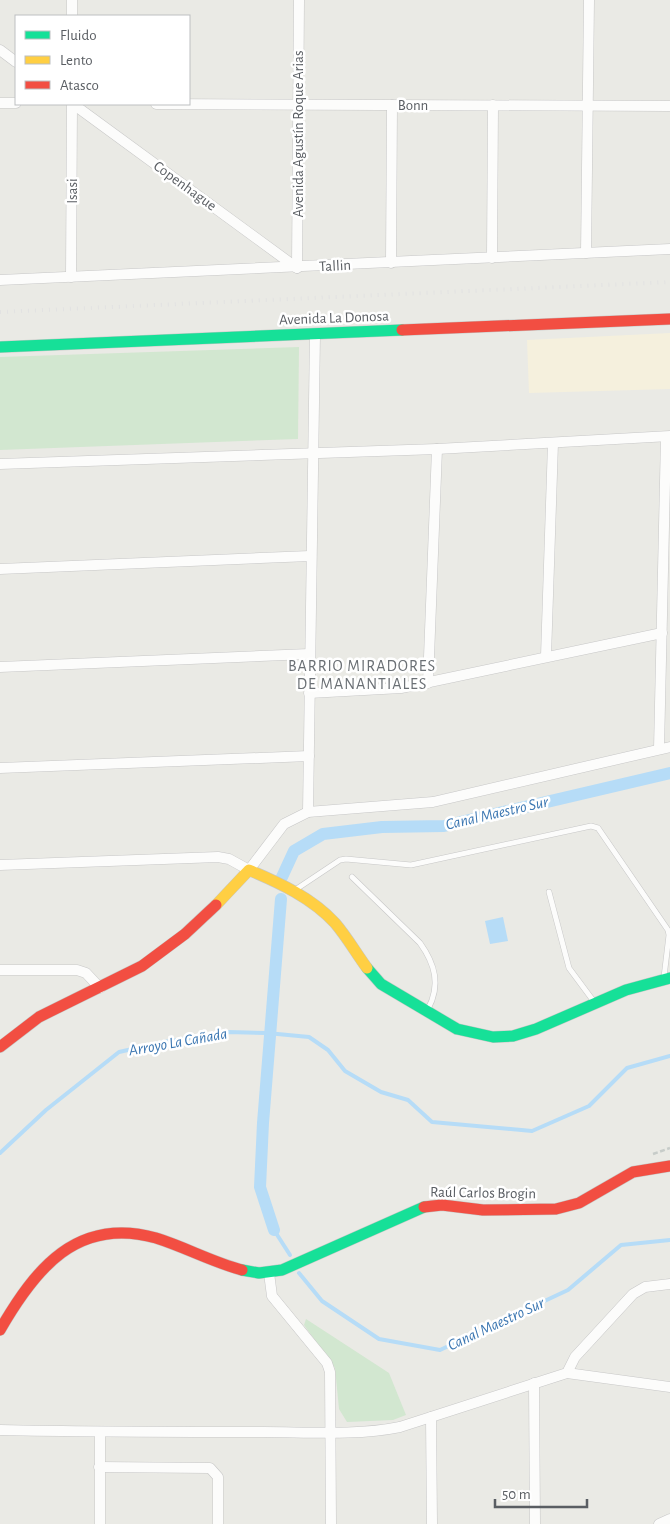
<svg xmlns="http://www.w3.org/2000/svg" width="670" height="1524" font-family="'Alegreya Sans',sans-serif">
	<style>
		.commercial { fill: #f5f0dd }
		.green { fill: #d2e7d0 }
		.water { fill: #b6dcf7 }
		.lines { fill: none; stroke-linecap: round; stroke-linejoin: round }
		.stream { stroke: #b6dcf7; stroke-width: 4 }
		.canal { stroke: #b6dcf7; stroke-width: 12 }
		.lane-casing { stroke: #c7c7c7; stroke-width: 6 }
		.street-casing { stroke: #c7c7c7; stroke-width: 11 }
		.fast-casing { stroke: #c5c7c5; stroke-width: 12 }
		.slow-casing { stroke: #c5c7c5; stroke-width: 12 }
		.jam-casing { stroke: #c5c7c5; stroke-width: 12 }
		.path { stroke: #c7ccc9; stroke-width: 2.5; stroke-dasharray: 5 2.5; stroke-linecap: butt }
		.lane { stroke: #fcfcfb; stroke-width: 5 }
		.street { stroke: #fcfcfb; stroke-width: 10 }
		.fast { stroke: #16e098; stroke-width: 11 }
		.slow { stroke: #ffcf43; stroke-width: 11 }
		.jam { stroke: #f24e42; stroke-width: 11 }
		.rail { stroke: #e2e2e2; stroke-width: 4; stroke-dasharray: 1 6; stroke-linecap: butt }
		.labels { text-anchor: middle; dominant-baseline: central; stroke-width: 5; stroke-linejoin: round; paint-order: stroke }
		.street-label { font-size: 15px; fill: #5a5e63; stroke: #fff }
		.neighbourhood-label { font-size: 16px; letter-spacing: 1px; fill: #6b7075; stroke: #fff }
		.water-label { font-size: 16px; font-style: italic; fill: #3c77b2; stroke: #fff }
	</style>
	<rect width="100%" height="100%" fill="#eaeae5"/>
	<polygon class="commercial" points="670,333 670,389 529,393 527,340"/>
	<g class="green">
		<polygon points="299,347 298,439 0,450 0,357"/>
		<polygon points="306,1319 389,1373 406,1415 393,1420 347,1422 339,1409 335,1368 304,1325"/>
	</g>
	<polygon class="water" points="503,917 508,941 490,944 485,921"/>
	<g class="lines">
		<g class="stream">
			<polyline points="0,1153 46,1110 119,1052 164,1042 228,1032 267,1033 309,1037 328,1050 345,1071 381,1092 408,1100 432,1122 532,1131 589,1106 627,1068 670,1056"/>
			<polyline points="274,1230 290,1255"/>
			<polyline points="299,1273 322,1301 379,1339 440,1350 568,1290 621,1245 670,1240"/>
		</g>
		<g class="canal">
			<polyline points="282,877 294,851 323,834 382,827 444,826 670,773"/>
			<polyline points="274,1230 260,1187 263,1123 281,899"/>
		</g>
		<defs>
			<g id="lane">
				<path d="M352,877L420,943C435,964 441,985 428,1009"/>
				<polyline points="295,890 340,860 346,859 411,865 591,826 598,828 668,930 669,935 664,977"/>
				<polyline points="549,892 569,968 595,1003"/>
			</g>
			<g id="street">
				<polyline points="72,0 72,16"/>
				<polyline points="0,50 16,62"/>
				<polyline points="0,103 16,103"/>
				<polyline points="73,104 297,268"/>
				<polyline points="156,104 670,106"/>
				<polyline points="586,253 589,0"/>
				<polyline points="492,258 493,105"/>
				<polyline points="391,263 392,105"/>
				<polyline points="297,268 299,0"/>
				<polyline points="71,277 72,104"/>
				<polyline points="0,280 670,249"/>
				<polyline points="0,464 437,449 670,436"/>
				<polyline points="0,569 310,556"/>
				<polyline points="546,656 553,443"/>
				<polyline points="0,667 309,654"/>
				<polyline points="428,683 437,449"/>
				<polyline points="309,693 401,688 662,633"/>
				<polyline points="659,749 666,437"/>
				<polyline points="0,768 309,756"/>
				<polyline points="308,812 315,334"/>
				<polyline points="0,865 218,857 229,859 249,870 284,824 308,812 433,802 670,747"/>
				<polyline points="0,970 77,970 86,973 100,988"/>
				<polyline points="269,1273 272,1296 327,1363 330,1372 331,1524"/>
				<polyline points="567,1373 670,1387"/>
				<polyline points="534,1383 535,1524"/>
				<polyline points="431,1417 432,1524"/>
				<path d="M0,1430C88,1432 175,1432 263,1432C307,1432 356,1436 400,1427L567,1373L575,1357L633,1294L645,1287L670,1284"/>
				<polyline points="100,1432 100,1524"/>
				<polyline points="99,1467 210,1468 218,1477 218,1524"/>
				<polyline points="659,1524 670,1519"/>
			</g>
			<g id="fast">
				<polyline points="0,347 402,330"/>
				<polyline points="367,968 381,984 457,1029 493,1037 513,1036 536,1029 626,990 670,978"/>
				<polyline points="242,1270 259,1273 282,1270 424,1207"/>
			</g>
			<path id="slow" d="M216,905L249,870C280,883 312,898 335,923C347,937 356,953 367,968"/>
			<g id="jam">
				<polyline points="402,330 670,319"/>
				<polyline points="0,1047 39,1017 142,966 185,934 216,905"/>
				<polyline points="424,1207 442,1205 483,1210 556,1209 579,1203 633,1172 670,1166"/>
				<path d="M0,1330C35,1269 77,1216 156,1238C185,1247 212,1262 242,1270"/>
			</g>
		</defs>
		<use href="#lane" class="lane-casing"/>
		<use href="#street" class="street-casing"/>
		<use href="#fast" class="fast-casing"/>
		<use href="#slow" class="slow-casing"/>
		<use href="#jam" class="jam-casing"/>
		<polyline class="path" points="653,1154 670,1148"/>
		<use href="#lane" class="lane"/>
		<use href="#street" class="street"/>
		<use href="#fast" class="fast"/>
		<use href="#slow" class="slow"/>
		<use href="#jam" class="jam"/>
		<polyline class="rail" points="0,312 670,282"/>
	</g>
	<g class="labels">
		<g class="street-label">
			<text x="413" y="105">Bonn</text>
			<text transform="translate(298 134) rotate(-90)">Avenida Agustín Roque Arias</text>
			<text transform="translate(185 186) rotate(36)">Copenhague</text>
			<text transform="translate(72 191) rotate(-90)">Isasi</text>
			<text transform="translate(335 266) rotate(-3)">Tallin</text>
			<text transform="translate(334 318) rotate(-2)">Avenida La Donosa</text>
			<text transform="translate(483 1193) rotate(1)">Raúl Carlos Brogin</text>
		</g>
		<g class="neighbourhood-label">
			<text x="362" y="666">BARRIO MIRADORES<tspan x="362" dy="18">DE MANANTIALES</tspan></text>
		</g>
		<g class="water-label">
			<text transform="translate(497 813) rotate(-13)">Canal Maestro Sur</text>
			<text transform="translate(178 1042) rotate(-10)">Arroyo La Cañada</text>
			<text transform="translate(496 1324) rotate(-25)">Canal Maestro Sur</text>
		</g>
	</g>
	<rect x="15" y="15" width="175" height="90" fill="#ffffff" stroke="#bdbfc1"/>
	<rect x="25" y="31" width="25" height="8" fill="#16e098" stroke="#bdbfc1"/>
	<text x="60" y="40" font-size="15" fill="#5a5e63">Fluido</text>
	<rect x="25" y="56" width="25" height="8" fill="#ffcf43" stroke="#bdbfc1"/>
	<text x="60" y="65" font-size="15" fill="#5a5e63">Lento</text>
	<rect x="25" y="81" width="25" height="8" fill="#f24e42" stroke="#bdbfc1"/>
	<text x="60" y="90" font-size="15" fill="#5a5e63">Atasco</text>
	<path d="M495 1499v8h92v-8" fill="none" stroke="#5a5e63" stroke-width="2.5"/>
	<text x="502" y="1499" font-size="15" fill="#5a5e63" stroke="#ffffff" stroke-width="4" paint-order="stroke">50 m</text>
</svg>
